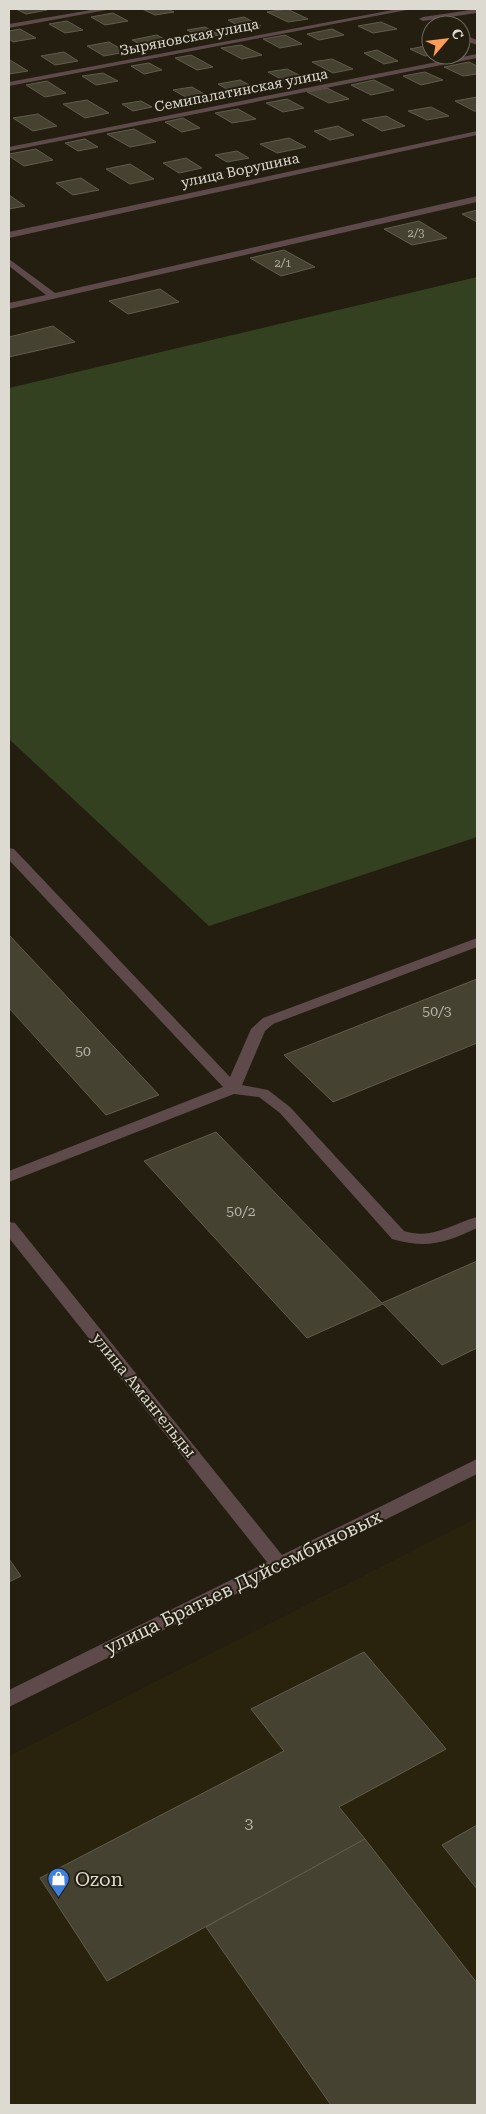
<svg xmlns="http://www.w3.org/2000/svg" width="486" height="2114" font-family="'Roboto Serif',serif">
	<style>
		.built { fill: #29230e }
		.green { fill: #344121 }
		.building { fill: #464232; stroke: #605c4c }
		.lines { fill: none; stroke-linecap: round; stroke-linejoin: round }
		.minor { fill: #5e494b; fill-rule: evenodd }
		.labels { text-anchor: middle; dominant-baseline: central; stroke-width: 4; stroke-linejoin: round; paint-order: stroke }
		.far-number-label { font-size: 11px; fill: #b7b4a9 }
		.far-street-label { font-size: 14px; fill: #dddad1; stroke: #231e10 }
		.number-label { font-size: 14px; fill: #b7b4a9 }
		.street-label { font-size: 16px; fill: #dddad1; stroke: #231e10 }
		.near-number-label { font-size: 16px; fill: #b7b4a9 }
		.near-street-label { font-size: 19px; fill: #dddad1; stroke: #231e10 }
		.near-poi-label { font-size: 19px; fill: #dddad1; stroke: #231e10; text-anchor: start }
	</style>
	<rect width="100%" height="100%" fill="#231e10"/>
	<polygon class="built" points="477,1518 477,2105 9,2105 9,1756"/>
	<polygon class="green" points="477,277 477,837 209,926 9,739 9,388"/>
	<g class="building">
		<polygon points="16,9 44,9 47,10 26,14"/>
		<polygon points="142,9 168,9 174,12 155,15"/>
		<polygon points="287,9 308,19 288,22 267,12"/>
		<polygon points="113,13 128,21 105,25 91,17"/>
		<polygon points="244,17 261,26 245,29 228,20"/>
		<polygon points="67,21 83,30 65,33 49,24"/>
		<polygon points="381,22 397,29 373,33 358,26"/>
		<polygon points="205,27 220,35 203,38 187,30"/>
		<polygon points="20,29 36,38 13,42 9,39 9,31"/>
		<polygon points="332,29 344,35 319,40 307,34"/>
		<polygon points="157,35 173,44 148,48 132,40"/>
		<polygon points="285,35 302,44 280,48 263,39"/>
		<polygon points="109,42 126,52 104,56 87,46"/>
		<polygon points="241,45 262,55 242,59 221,48"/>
		<polygon points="430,45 431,55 425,56 410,49"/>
		<polygon points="377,50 398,61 384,64 364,53"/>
		<polygon points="64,52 78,61 55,65 41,56"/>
		<polygon points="191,55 213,67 197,70 175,58"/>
		<polygon points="332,59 353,69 333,73 312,62"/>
		<polygon points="9,60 10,60 28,71 9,74"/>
		<polygon points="469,62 477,66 477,74 463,76 444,67"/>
		<polygon points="149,63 162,70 144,74 131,66"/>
		<polygon points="287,69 307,79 288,83 268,72"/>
		<polygon points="425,72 443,80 421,85 403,76"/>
		<polygon points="103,73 118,81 96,85 82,76"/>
		<polygon points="240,80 253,87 230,91 218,84"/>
		<polygon points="374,80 394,90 371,95 351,85"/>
		<polygon points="47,81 66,93 45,97 26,85"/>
		<polygon points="192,87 211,98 193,101 173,90"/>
		<polygon points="327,88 349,99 329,103 307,92"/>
		<polygon points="477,97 477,111 474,111 455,101"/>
		<polygon points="287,99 304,108 283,112 266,103"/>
		<polygon points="87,100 109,113 85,118 63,104"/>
		<polygon points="141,101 152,107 133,111 122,104"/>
		<polygon points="431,107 449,116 427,120 408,111"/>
		<polygon points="238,109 256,119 232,123 215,113"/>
		<polygon points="38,114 57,126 33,131 13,118"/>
		<polygon points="386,116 405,126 382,131 362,120"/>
		<polygon points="183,118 200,128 182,132 165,122"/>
		<polygon points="338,126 354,135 330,140 314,131"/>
		<polygon points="134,129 156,142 130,147 107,134"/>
		<polygon points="289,138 306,147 277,153 260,144"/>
		<polygon points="85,139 98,147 78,151 65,143"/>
		<polygon points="36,149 53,160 24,166 9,156 9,154"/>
		<polygon points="237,151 249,158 227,162 215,155"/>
		<polygon points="186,158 202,168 179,173 163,163"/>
		<polygon points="130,164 154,179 130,184 106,169"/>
		<polygon points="81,178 99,190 73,195 56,183"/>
		<polygon points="9,195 25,206 9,209"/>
		<polygon points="477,210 477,222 462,214"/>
		<polygon points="419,221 447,238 412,245 384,229"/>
		<polygon points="284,250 315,267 281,276 250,258"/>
		<polygon points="160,289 179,302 128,314 109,301"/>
		<polygon points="53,326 75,342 9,357 9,337"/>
		<polygon points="9,935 159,1095 106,1115 9,1008"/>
		<polygon points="477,979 477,1043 333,1102 284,1055"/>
		<polygon points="216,1132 382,1303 477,1261 477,1348 442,1365 383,1304 307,1338 144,1161"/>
		<polygon points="9,1559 21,1576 9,1582"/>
		<polygon points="364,1652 446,1749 339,1807 365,1839 107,1981 40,1878 284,1751 251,1709"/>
		<polygon points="477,1825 477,1889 442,1845"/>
		<polygon points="365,1839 477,1983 477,2105 331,2105 206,1927"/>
	</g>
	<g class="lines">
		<g class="minor">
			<polygon points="97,9 112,9 9,28 9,24"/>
			<polygon points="398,9 412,9 9,86 9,82"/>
			<polygon points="477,9 477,13 423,21 419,19 423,17"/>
			<polygon points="461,34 477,40 477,45 461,39"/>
			<polygon points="477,54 477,58 9,151 9,147"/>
			<polygon points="477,131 477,135 9,238 9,232"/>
			<polygon points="477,196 477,202 9,309 9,303 46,295 9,266 9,259 55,293"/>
			<path d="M9,848L14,849L230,1077L251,1029L263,1018L477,938V947L273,1024L265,1031L242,1085L268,1090L290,1107L404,1231C433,1240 451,1224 477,1217V1228C445,1243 427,1249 392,1239L280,1113L259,1097L234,1094L9,1182V1171L223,1087L9,860Z"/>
			<polygon points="9,1222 15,1223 282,1555 477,1459 477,1474 9,1707 9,1690 267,1562 9,1238"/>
		</g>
	</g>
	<defs>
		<symbol id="shop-pin" viewBox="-11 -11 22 30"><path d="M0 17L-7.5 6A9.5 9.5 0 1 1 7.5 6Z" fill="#3f7fe0" stroke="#231e10"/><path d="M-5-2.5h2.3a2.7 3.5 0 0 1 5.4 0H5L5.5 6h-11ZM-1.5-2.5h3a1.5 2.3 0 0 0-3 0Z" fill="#fff"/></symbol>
	</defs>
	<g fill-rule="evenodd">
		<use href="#shop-pin" x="46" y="1866" width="25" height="34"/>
	</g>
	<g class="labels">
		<g class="far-number-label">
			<text x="416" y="233">2/3</text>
			<text x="283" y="263">2/1</text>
		</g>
		<g class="far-street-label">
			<text transform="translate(189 37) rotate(-11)">Зыряновская улица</text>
			<text transform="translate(241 90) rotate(-11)">Семипалатинская улица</text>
			<text transform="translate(240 170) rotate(-12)">улица Ворушина</text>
		</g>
		<g class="number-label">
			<text x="437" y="1011">50/3</text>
			<text x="83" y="1051">50</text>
			<text x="241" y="1211">50/2</text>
		</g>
		<g class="street-label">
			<text transform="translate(144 1395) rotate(51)">улица Амангельды</text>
		</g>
		<g class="near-number-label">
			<text x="249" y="1823">3</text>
		</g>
		<g class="near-street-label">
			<text transform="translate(243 1582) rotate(-26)">улица Братьев Дуйсембиновых</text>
		</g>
		<g class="near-poi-label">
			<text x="75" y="1879">Ozon</text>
		</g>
	</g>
	<rect width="486" height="2114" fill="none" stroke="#dddad1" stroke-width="20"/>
	<g transform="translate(446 40) rotate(62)"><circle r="24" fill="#231e10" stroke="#6d695d"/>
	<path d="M0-4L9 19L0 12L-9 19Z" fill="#fd9c57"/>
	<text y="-8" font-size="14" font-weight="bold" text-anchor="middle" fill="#dddad1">С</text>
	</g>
</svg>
